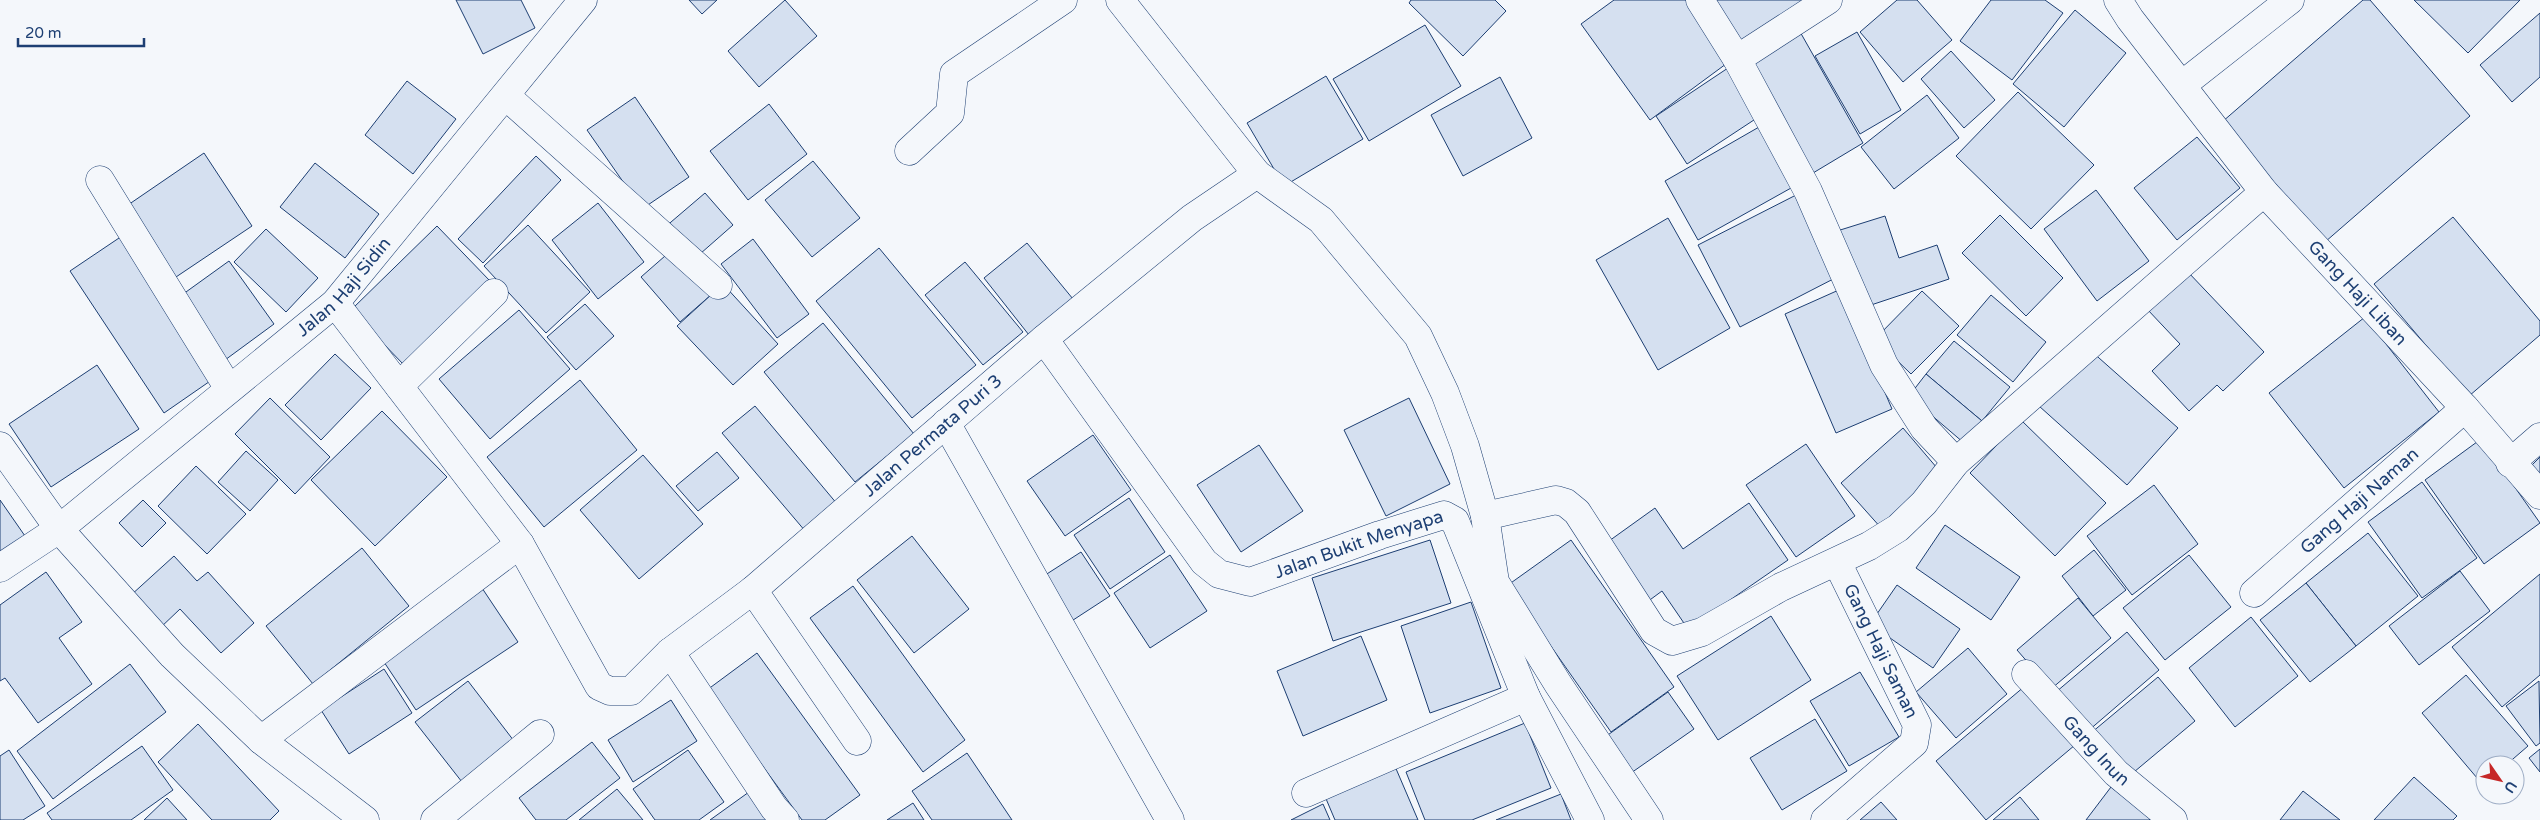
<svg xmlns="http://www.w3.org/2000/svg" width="2540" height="820" font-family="'Varela Round',sans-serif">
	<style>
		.building { fill: #d5e0f0; stroke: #1d3f73 }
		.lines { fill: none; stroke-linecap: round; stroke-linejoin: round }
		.minor-casing { stroke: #1d3f73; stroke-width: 29 }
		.minor { stroke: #f4f7fb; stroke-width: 28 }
		.labels { text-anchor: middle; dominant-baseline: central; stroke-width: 4; stroke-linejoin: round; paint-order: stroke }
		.street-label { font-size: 18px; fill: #1d3f73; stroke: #f4f7fb }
	</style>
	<rect width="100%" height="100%" fill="#f4f7fb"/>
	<g class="building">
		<polygon points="456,0 521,0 535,28 483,54"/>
		<polygon points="689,0 717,0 702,14"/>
		<polygon points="785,0 817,36 759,87 728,51"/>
		<polygon points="1411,0 1495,0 1506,11 1463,56 1409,3"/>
		<polygon points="1614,0 1686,0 1730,61 1650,120 1581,24"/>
		<polygon points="1706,0 1805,0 1739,55"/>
		<polygon points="1897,0 1917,0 1952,40 1903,82 1860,32"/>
		<polygon points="1991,0 2045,0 2063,13 2012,80 1960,41"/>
		<polygon points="2363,0 2370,0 2470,116 2325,242 2222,122"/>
		<polygon points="2414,0 2520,0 2468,53"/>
		<polygon points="2075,10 2126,53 2064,127 2013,84"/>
		<polygon points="2540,13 2540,77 2512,102 2480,65"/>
		<polygon points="1425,25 1461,86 1369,141 1333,79"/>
		<polygon points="1799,30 1863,143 1808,176 1743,63"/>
		<polygon points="1857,32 1901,110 1860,134 1815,56"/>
		<polygon points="1951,51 1995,100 1964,128 1921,79"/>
		<polygon points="1728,68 1760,116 1687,164 1656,116"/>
		<polygon points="1326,76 1363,139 1284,186 1247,123"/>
		<polygon points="1500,77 1532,138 1463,176 1431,115"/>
		<polygon points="407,81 456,119 413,174 365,135"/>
		<polygon points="2018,92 2094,165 2031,229 1956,156"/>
		<polygon points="1927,95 1959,138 1894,189 1861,147"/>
		<polygon points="635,97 689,177 642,209 587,130"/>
		<polygon points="769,104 807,154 748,200 710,151"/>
		<polygon points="1766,123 1800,183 1698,240 1665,181"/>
		<polygon points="2197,137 2240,188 2177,240 2134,188"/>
		<polygon points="204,153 252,226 173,279 125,207"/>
		<polygon points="536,156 561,180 483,263 458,239"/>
		<polygon points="813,161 860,218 812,257 765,200"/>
		<polygon points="315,163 379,214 345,258 280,207"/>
		<polygon points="2096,190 2149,261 2097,301 2044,229"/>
		<polygon points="705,193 733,225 692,261 664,228"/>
		<polygon points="1800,193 1841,275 1740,327 1698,245"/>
		<polygon points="598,203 644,262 598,299 552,240"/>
		<polygon points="2000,215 2063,278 2026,316 1962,253"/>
		<polygon points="1885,216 1899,258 1937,245 1949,279 1862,308 1837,231"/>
		<polygon points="2453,217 2540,321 2540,335 2469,396 2374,284"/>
		<polygon points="1668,218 1730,328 1658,370 1596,260"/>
		<polygon points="528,225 590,292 546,333 484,266"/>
		<polygon points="437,226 490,281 404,365 351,310"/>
		<polygon points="266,229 318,278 286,312 234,262"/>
		<polygon points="122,236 216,377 164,413 70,271"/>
		<polygon points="753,239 809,314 777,338 721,264"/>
		<polygon points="1027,243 1073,299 1029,335 984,278"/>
		<polygon points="879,248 976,365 912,418 816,301"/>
		<polygon points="673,249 712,294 680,322 641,277"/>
		<polygon points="229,261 274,324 225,360 179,297"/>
		<polygon points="965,262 1023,332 983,365 925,295"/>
		<polygon points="2187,271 2264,352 2223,391 2217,385 2189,411 2152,371 2180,344 2147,309"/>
		<polygon points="723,284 778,344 733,385 677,326"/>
		<polygon points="1841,289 1892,409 1836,433 1785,314"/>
		<polygon points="1922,291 1959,326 1911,374 1875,339"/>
		<polygon points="1991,295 2046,342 2013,382 1957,335"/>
		<polygon points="585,304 614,336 576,370 547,337"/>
		<polygon points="519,310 570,369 490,439 439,379"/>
		<polygon points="2365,317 2439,412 2344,488 2269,393"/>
		<polygon points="823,323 914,434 855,482 764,372"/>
		<polygon points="1954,341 2010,387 1982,421 1926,374"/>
		<polygon points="2090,350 2178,428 2127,485 2039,406"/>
		<polygon points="335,354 371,388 321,440 285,405"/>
		<polygon points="97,365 139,429 51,487 9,424"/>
		<polygon points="1926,374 1982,421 1964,443 1909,396"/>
		<polygon points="580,380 637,450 544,527 487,457"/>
		<polygon points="270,398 330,457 295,494 235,434"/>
		<polygon points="1409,398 1450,484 1386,516 1344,430"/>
		<polygon points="755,406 838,505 806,532 722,433"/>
		<polygon points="382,411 447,477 375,546 311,480"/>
		<polygon points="2021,420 2106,503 2055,556 1970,473"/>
		<polygon points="1903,428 1943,475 1882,529 1841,483"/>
		<polygon points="1093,435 1131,490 1065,536 1027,481"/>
		<polygon points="2481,439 2540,523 2484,564 2425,480"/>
		<polygon points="1806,444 1855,516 1796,557 1746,485"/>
		<polygon points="1259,445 1303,511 1241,552 1197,485"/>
		<polygon points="246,451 278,480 250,511 218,482"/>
		<polygon points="717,452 739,478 698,511 676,486"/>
		<polygon points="643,455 703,524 639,579 580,510"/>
		<polygon points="2540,457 2540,482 2528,469"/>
		<polygon points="196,466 246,514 207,554 158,506"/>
		<polygon points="2422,482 2477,558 2422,598 2368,522"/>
		<polygon points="2154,485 2198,544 2132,595 2087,536"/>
		<polygon points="1129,498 1165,552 1110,589 1074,535"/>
		<polygon points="0,500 25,536 0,554"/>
		<polygon points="143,500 166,523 142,547 119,523"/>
		<polygon points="1749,503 1788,560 1688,629 1662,591 1643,605 1602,546 1655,508 1683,549"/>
		<polygon points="1945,525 2020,577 1991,620 1916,568"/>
		<polygon points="2368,533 2418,596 2356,646 2306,583"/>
		<polygon points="912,536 969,609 914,653 857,580"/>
		<polygon points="1430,540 1451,603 1333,641 1312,578"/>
		<polygon points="1571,540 1674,687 1611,732 1508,585"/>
		<polygon points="362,548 409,606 313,684 266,626"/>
		<polygon points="2094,550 2126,590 2093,616 2062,576"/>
		<polygon points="1081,552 1110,596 1067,624 1039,579"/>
		<polygon points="1170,555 1207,611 1150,648 1114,593"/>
		<polygon points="2189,555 2231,607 2165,660 2123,608"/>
		<polygon points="174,556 197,581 208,572 254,623 221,653 180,609 159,629 130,596"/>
		<polygon points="2460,571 2490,611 2419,665 2389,626"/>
		<polygon points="46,572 82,622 59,638 92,684 38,723 5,678 0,681 0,605"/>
		<polygon points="2540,574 2540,675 2502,707 2452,647"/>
		<polygon points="2306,583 2356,646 2310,682 2260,620"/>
		<polygon points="1897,585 1960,629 1933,668 1870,624"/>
		<polygon points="853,586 965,740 923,772 810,618"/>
		<polygon points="482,588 518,642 416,710 380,656"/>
		<polygon points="2078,598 2111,638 2051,689 2017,650"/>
		<polygon points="1471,602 1501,688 1430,713 1401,626"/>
		<polygon points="1771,616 1811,680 1718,740 1677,676"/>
		<polygon points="2251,617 2298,676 2235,727 2189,668"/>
		<polygon points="2127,632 2159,670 2088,731 2056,692"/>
		<polygon points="1361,636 1387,700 1303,736 1277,671"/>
		<polygon points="1968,648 2007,694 1956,738 1916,692"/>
		<polygon points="757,653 860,795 825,820 802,820 707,690"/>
		<polygon points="130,664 166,712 53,799 17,751"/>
		<polygon points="384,669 412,713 349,754 321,710"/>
		<polygon points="1860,672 1899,737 1849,766 1810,701"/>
		<polygon points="2466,675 2528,746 2506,765 2485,765 2483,785 2422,713"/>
		<polygon points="2158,677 2195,721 2128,777 2091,733"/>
		<polygon points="468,681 514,741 462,782 415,722"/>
		<polygon points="2539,681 2540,743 2536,746 2506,706"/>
		<polygon points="2025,686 2075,745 1986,820 1936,761"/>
		<polygon points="1668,692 1694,729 1631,773 1605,737"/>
		<polygon points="671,700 697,741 633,782 608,740"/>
		<polygon points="1815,719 1847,771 1782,810 1750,758"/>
		<polygon points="1525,723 1551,788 1472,820 1425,820 1406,772"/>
		<polygon points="198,724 279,811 270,820 212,820 158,762"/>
		<polygon points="592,742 620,778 566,820 536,820 519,798"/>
		<polygon points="142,746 173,790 131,820 52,820 47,813"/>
		<polygon points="2540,749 2540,772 2529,758"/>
		<polygon points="9,750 45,806 23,820 0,820 0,756"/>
		<polygon points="688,750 724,802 699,820 655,820 633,789"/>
		<polygon points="967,753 1012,820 932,820 912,791"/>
		<polygon points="1394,764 1418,820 1335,820 1324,794"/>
		<polygon points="2414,777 2457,816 2453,820 2374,820"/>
		<polygon points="2111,787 2151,818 2149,820 2086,820"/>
		<polygon points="617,789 643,820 579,820"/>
		<polygon points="2303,791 2340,820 2280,820"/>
		<polygon points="749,792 768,820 710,820"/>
		<polygon points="1561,794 1571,820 1496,820"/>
		<polygon points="2020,797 2039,820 1993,820"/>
		<polygon points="167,798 187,820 144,820"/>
		<polygon points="1881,802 1897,820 1860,820"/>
		<polygon points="913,803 924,820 887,820"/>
		<polygon points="1323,804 1330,820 1291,820"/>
	</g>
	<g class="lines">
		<defs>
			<g id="minor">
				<polyline points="1120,0 1257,174 1321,220 1418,336 1445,393 1465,446 1485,516 1495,582 1558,684 1649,820"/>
				<polyline points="1700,0 1737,59 1808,191 1884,365 1924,428 1956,462"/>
				<path id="s1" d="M2118,0L2130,19L2264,192L2465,408L2540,495"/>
				<polyline points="1737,59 1828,0"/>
				<polyline points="2182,85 2290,0"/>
				<polyline points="506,96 718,285"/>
				<polyline points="909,151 950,113 954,74 1063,0"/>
				<polyline points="100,180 229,389"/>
				<path id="s2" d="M335,303L520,544L599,686L610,691H631L670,652L753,590L1044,339L1192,218L1257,174"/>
				<path id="s3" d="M1044,339L1204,562L1219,574L1250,582L1380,535L1444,515L1455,521L1526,697L1306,793"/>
				<polyline points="399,386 494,293"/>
				<polyline points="946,423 1170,820"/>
				<polyline points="0,446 59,529 172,655 261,740 365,820"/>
				<polyline points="2510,463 2540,437"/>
				<polyline points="1485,516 1556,500 1566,503 1577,512 1654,631 1672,641 1702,632 1781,587 1869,546 1898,528 1924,503 1956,462 2264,192"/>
				<path id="s4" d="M0,568L59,529L335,303L583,0"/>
				<polyline points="753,590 857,741"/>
				<path id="s5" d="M2254,593L2465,408"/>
				<polyline points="670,652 774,808 785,820"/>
				<path id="s6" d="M2026,674L2116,773L2173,820"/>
				<polyline points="1526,697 1590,820"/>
				<polyline points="261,740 520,544"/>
				<polyline points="435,820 540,734"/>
				<polyline points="1825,820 1914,743 1917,725 1837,562"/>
			</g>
		</defs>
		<use href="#minor" class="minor-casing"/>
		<use href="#minor" class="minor"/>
	</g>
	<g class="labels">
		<g class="street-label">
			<text stroke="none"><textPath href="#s4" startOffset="445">Jalan Haji Sidin</textPath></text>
			<text stroke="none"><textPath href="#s1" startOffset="379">Gang Haji Liban</textPath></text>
			<text stroke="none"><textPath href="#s2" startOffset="895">Jalan Permata Puri 3</textPath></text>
			<text stroke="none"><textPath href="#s5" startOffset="140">Gang Haji Naman</textPath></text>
			<text stroke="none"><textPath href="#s3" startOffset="441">Jalan Bukit Menyapa</textPath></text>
			<text transform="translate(1881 651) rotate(64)">Gang Haji Saman</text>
			<text stroke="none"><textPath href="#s6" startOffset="104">Gang Inun</textPath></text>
		</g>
	</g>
	<g transform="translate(2500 780) rotate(124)"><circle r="24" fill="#f4f7fb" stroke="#9eadc5"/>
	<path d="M0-4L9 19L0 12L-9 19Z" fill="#c62828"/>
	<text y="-8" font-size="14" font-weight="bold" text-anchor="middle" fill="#1d3f73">U</text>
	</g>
	<path d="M18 38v8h126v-8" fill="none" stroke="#1d3f73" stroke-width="2.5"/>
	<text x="25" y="38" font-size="15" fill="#1d3f73" stroke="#f4f7fb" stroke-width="4" paint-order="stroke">20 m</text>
</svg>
